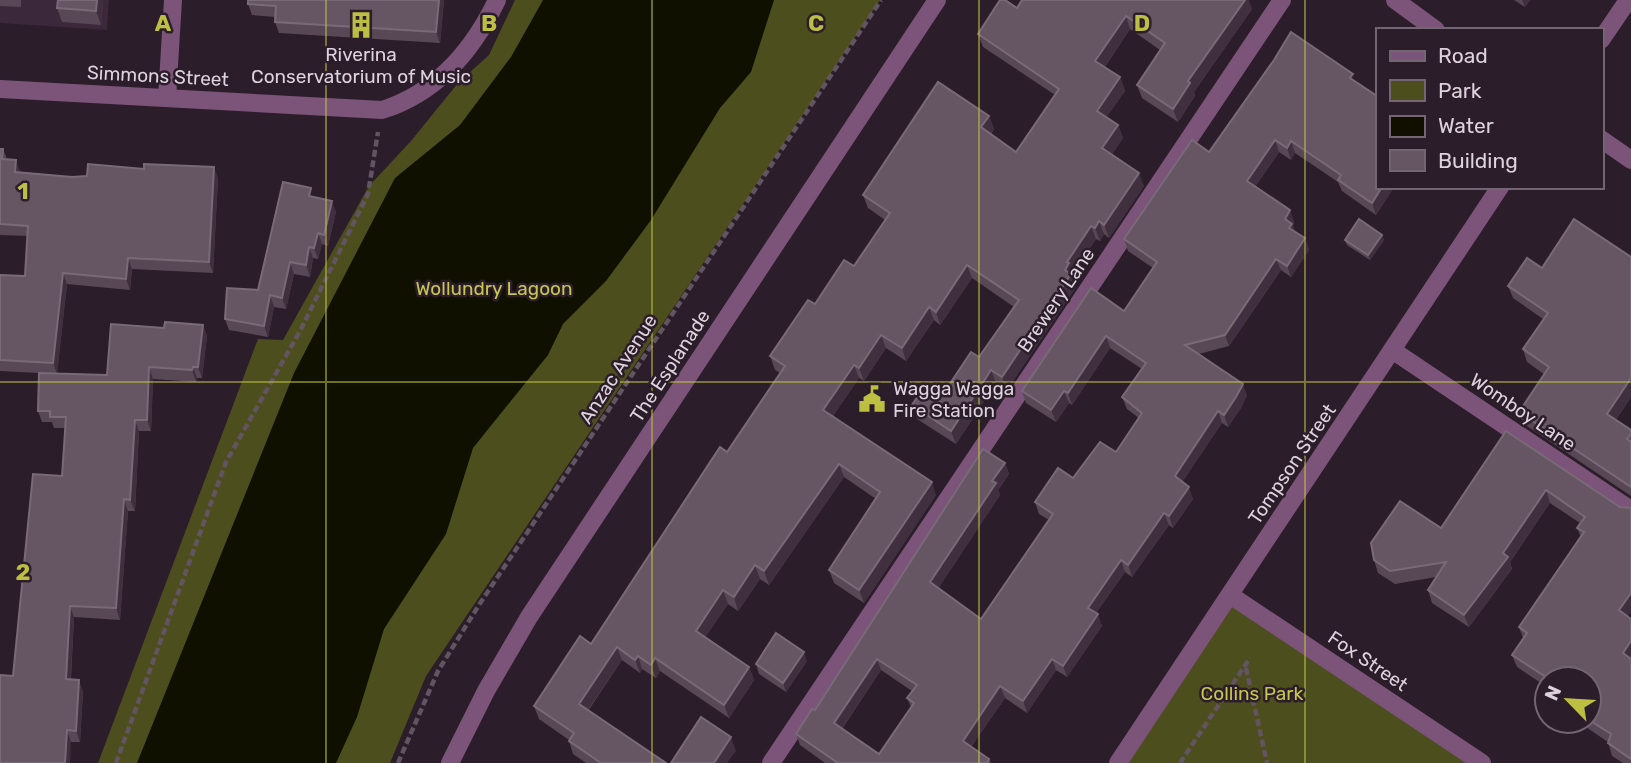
<svg xmlns="http://www.w3.org/2000/svg" width="1631" height="763" font-family="Rubik,sans-serif">
	<style>
		.built { fill: #3b283a }
		.green { fill: #4d4e1d }
		.water { fill: #101000 }
		.lines { fill: none; stroke-linecap: round; stroke-linejoin: round }
		.path { stroke: #625461; stroke-width: 4.5; stroke-dasharray: 7 3.5; stroke-linecap: butt }
		.minor { stroke: #7c5379; stroke-width: 18 }
		.wall { fill: #584856; fill-rule: evenodd }
		.shaded-wall { fill: #40303f }
		.building { fill: #665664; stroke: #796a77; stroke-width: 2; fill-rule: evenodd }
		.grid { fill: none; stroke: #bdbf43; stroke-width: 2; stroke-opacity: 0.55 }
		.labels { text-anchor: middle; dominant-baseline: central; stroke-width: 5; stroke-linejoin: round; paint-order: stroke }
		.poi-label { font-size: 19px; fill: #ddd3dc; stroke: #2c1d2b }
		.street-label { font-size: 19px; fill: #ddd3dc; stroke: #2c1d2b }
		.park-label { font-size: 19px; fill: #c5c74f; stroke: #2c1d2b }
		.grid-label { font-size: 23px; text-anchor: middle; font-weight: bold; fill: #bdbf43; stroke: #2c1d2b; stroke-width: 5; stroke-linejoin: round; paint-order: stroke }
	</style>
	<rect width="100%" height="100%" fill="#2c1d2b"/>
	<polygon class="built" points="0,0 109,0 107,30 0,23"/>
	<g class="green">
		<polygon points="515,0 880,0 426,676 390,763 98,763 258,339 283,340 369,186 411,141 458,83 489,55"/>
		<polygon points="1230,595 1482,763 1118,763"/>
	</g>
	<polygon class="water" points="543,0 774,0 751,72 720,108 651,220 606,281 563,324 548,355 473,448 446,534 384,629 357,717 336,763 137,763 294,373 395,178 460,125 511,57"/>
	<g class="lines">
		<g class="path">
			<polyline points="1246,668 1267,763"/>
			<polyline points="116,763 226,462 300,331 368,194 378,132"/>
			<polyline points="398,763 438,671 479,605 881,0"/>
			<polyline points="1180,763 1250,658"/>
		</g>
		<g class="minor">
			<polyline points="1395,0 1436,30"/>
			<polyline points="1601,40 1628,0"/>
			<path d="M0,89L382,110C436,93 473,50 497,0"/>
			<polyline points="167,98 173,0"/>
			<polyline points="1601,139 1631,160"/>
			<polyline points="1392,350 1631,510"/>
			<polyline points="1230,595 1482,763"/>
			<polyline points="450,763 486,691 529,617 937,0"/>
			<polyline points="771,763 1282,0"/>
			<polyline points="1118,763 1500,187"/>
		</g>
	</g>
	<g class="wall">
		<polygon points="0,0 21,0 21,7 0,6"/>
		<polygon points="103,0 101,25 62,22 57,8"/>
		<polygon points="444,0 440,43 279,33 275,22 275,17 252,15 248,4"/>
		<polygon points="1514,0 1530,0 1525,7"/>
		<polygon points="1017,8 1252,9 1194,92 1195,96 1178,122 1142,98 1137,85 1160,50 1130,29 1105,67 1120,77 1125,91 1106,117 1118,125 1123,138 1112,154 1144,186 1109,238 1104,234 1100,241 1096,239 1073,273 1074,277 1073,279 1076,287 1007,390 996,383 956,444 917,419 912,405 943,394 979,357 1014,307 972,278 940,325 934,320 906,361 886,348 864,381 859,378 833,416 936,495 864,603 834,583 829,570 876,499 844,477 769,585 760,579 738,611 728,604 705,637 749,667 754,680 729,718 660,671 656,678 642,669 640,673 622,660 588,711 666,763 586,763 573,754 569,741 569,740 539,719 534,706 591,644 727,452 780,373 775,370 770,356 815,304 854,266 885,220 868,208 863,195 989,116 994,129 991,134 1016,152 1055,95 983,47 978,34"/>
		<path d="M1274,60L1377,187H1394L1376,215L1342,191L1338,182L1295,153L1291,160L1279,152L1255,187L1290,210L1294,222L1293,225L1295,232L1305,238L1309,250L1291,277L1281,270L1229,346L1199,354L1247,395L1241,408L1228,427L1222,423L1182,482L1193,499L1173,528L1169,525L1132,577L1125,572L1096,613L1102,626L1067,677L1056,670L1027,713L1005,698L971,747L989,759L991,763H825L800,745L796,734L815,710L1005,463L1009,474L998,490L1000,495L938,588L981,619L1049,520L1039,514L1035,502L1116,452L1139,418L1127,409L1122,397L1142,369L1110,348L1072,405L1069,403L1056,422L1026,403L1022,391L1124,311L1153,268L1128,251L1124,239L1209,152ZM881,670L912,691L907,698L911,707L879,754L842,729Z"/>
		<polygon points="0,149 3,149 7,159 20,171 20,173 72,177 218,178 213,273 132,269 130,290 67,284 57,373 107,375 164,328 203,325 207,336 202,378 197,378 196,382 153,379 151,431 139,431 135,511 128,511 120,620 74,617 71,679 83,691 80,742 71,742 13,676 62,476 65,428 54,428 52,422 42,422 38,411 39,373 0,371 0,275 25,276 28,236 0,235"/>
		<polygon points="314,197 336,212 328,246 322,244 318,259 313,258 310,277 294,274 286,309 274,307 268,337 229,330 225,319 258,290"/>
		<polygon points="1382,235 1384,240 1370,260 1347,245 1345,240"/>
		<polygon points="1631,257 1631,397 1616,420 1631,430 1631,496 1524,424 1519,412 1544,374 1527,362 1523,349 1543,319 1513,298 1508,286 1542,268"/>
		<polygon points="1506,431 1620,507 1628,616 1631,619 1631,763 1623,763 1612,756 1608,742 1577,721 1589,721 1589,679 1547,679 1547,687 1517,667 1512,655 1523,638 1519,627 1581,537 1577,528 1580,523 1550,503 1510,562 1512,569 1469,627 1432,603 1428,590 1436,577 1395,584 1378,573 1374,560 1441,528"/>
		<polygon points="807,661 786,692 759,674 756,664"/>
	</g>
	<g class="shaded-wall">
		<polygon points="97,0 103,0 101,25 96,11"/>
		<polygon points="439,0 444,0 440,43 436,32"/>
		<polygon points="1245,0 1249,0 1252,9 1194,92 1195,96 1178,122 1173,109 1188,81"/>
		<polygon points="1522,0 1530,0 1525,7"/>
		<polygon points="1126,16 1130,29 1100,74 1095,61"/>
		<polygon points="1120,77 1125,91 1102,124 1097,111"/>
		<polygon points="989,116 994,129 986,141 981,127"/>
		<polygon points="1118,125 1123,138 1107,161 1102,148"/>
		<polygon points="1275,140 1279,152 1251,193 1247,181"/>
		<polygon points="1291,141 1295,153 1291,160 1287,148"/>
		<polygon points="16,160 20,171 19,184 15,172"/>
		<polygon points="214,167 218,178 213,273 209,262"/>
		<polygon points="1139,173 1144,186 1109,238 1104,225"/>
		<polygon points="1382,187 1394,187 1376,215 1372,203"/>
		<polygon points="332,201 336,212 328,246 324,235"/>
		<polygon points="1290,210 1294,222 1293,225 1296,235 1290,229 1285,219"/>
		<polygon points="1099,221 1104,234 1100,241 1095,228"/>
		<polygon points="1091,226 1096,239 1073,273 1074,277 1073,279 1076,287 1007,390 1002,377 1067,262"/>
		<polygon points="318,233 322,244 318,259 314,248"/>
		<polygon points="1382,235 1384,240 1370,260 1368,255"/>
		<polygon points="1305,238 1309,250 1291,277 1287,266"/>
		<polygon points="309,247 313,258 310,277 306,265"/>
		<polygon points="128,258 132,269 130,290 126,279"/>
		<polygon points="1276,259 1281,270 1229,346 1225,335"/>
		<polygon points="290,262 294,274 286,309 282,298"/>
		<polygon points="967,265 972,278 940,325 936,312"/>
		<polygon points="63,273 67,284 57,374 53,363"/>
		<polygon points="270,295 274,307 268,337 264,326"/>
		<polygon points="929,307 934,320 906,361 902,348"/>
		<polygon points="203,325 207,336 202,378 198,367"/>
		<polygon points="881,335 886,348 864,381 859,368"/>
		<polygon points="1106,336 1110,348 1072,405 1068,393"/>
		<polygon points="854,365 859,378 828,423 823,410"/>
		<polygon points="149,367 153,379 151,431 147,420"/>
		<polygon points="193,367 197,378 196,382 192,370"/>
		<polygon points="991,370 996,383 956,444 951,431"/>
		<polygon points="1631,378 1631,397 1612,426 1607,414"/>
		<polygon points="1243,384 1247,395 1241,408 1228,427 1224,415"/>
		<polygon points="1064,391 1069,403 1056,422 1051,410"/>
		<polygon points="1218,411 1222,423 1179,487 1175,476"/>
		<polygon points="135,420 139,431 135,511 130,500"/>
		<polygon points="1005,463 1009,474 998,490 1000,495 935,594 930,582 992,481"/>
		<polygon points="839,464 844,477 769,585 764,571"/>
		<polygon points="932,482 936,495 864,603 859,590"/>
		<polygon points="1189,487 1193,499 1173,528 1169,516"/>
		<polygon points="1546,490 1550,503 1510,562 1512,569 1469,627 1464,615 1503,553"/>
		<polygon points="124,499 128,511 120,620 116,608"/>
		<polygon points="1164,513 1169,525 1132,577 1128,565"/>
		<polygon points="1121,560 1125,572 1092,619 1088,608"/>
		<polygon points="755,565 760,579 738,611 734,597"/>
		<polygon points="723,590 728,604 701,644 696,631"/>
		<polygon points="1631,593 1631,612 1623,623 1619,610"/>
		<polygon points="70,606 74,617 70,690 66,679"/>
		<polygon points="1098,614 1102,626 1067,677 1063,666"/>
		<polygon points="1631,641 1631,660 1623,653"/>
		<polygon points="617,647 622,660 583,717 579,704"/>
		<polygon points="804,652 807,661 786,692 783,683"/>
		<polygon points="638,656 642,669 640,673 635,660"/>
		<polygon points="655,658 660,671 656,678 651,665"/>
		<polygon points="877,659 881,670 838,734 834,723"/>
		<polygon points="1052,659 1056,670 1027,713 1023,701"/>
		<polygon points="749,667 754,680 729,718 724,705"/>
		<polygon points="79,680 83,691 80,742 76,731"/>
		<polygon points="1000,686 1005,698 967,753 963,741"/>
		<polygon points="67,730 71,742 70,763 65,763"/>
		<polygon points="731,737 736,751 727,763 714,763"/>
	</g>
	<g class="building">
		<polygon points="58,0 97,0 96,11 57,8"/>
		<polygon points="248,0 439,0 436,32 275,22 276,6 248,4"/>
		<polygon points="1000,0 1005,0 1017,8 1022,0 1245,0 1188,81 1190,83 1173,109 1137,85 1165,43 1126,16 1095,61 1120,77 1097,111 1118,125 1102,148 1139,173 1104,225 1099,221 1095,228 1091,226 1067,262 1069,263 1065,270 1071,274 1002,377 991,370 951,431 912,405 927,383 943,394 971,352 979,357 1019,300 967,265 936,312 929,307 902,348 881,335 859,368 854,365 823,410 932,482 859,590 829,570 880,492 839,464 764,571 755,565 734,597 723,590 696,631 749,667 724,705 655,658 651,665 638,656 635,660 617,647 579,704 666,763 601,763 569,741 574,733 534,706 580,636 591,644 720,447 727,452 785,366 770,356 808,300 815,304 844,260 854,266 890,213 863,195 938,82 989,116 981,127 1016,152 1059,89 978,34"/>
		<path d="M1291,32L1353,74L1350,78L1377,96V187H1382L1372,203L1338,180L1341,175L1291,141L1287,148L1275,140L1247,181L1290,210L1285,219L1292,224L1289,228L1305,238L1287,266L1276,259L1225,335L1185,345L1243,384L1236,397L1224,415L1218,411L1175,476L1189,487L1169,516L1164,513L1128,565L1121,560L1088,608L1098,614L1063,666L1052,659L1023,701L1000,686L963,741L989,759L987,763H838L796,734L812,709L815,710L983,449L1005,463L992,481L996,483L930,582L981,619L1053,514L1035,502L1058,468L1073,478L1100,442L1116,452L1142,413L1122,397L1146,363L1106,336L1068,393L1064,391L1051,410L1022,391L1091,288L1124,311L1157,262L1124,239L1192,140L1209,152L1274,60ZM877,659L917,685L907,698L914,703L879,754L834,723Z"/>
		<polygon points="0,149 3,149 2,159 16,160 15,172 72,177 87,176 88,164 144,169 144,164 214,167 209,262 128,258 126,279 63,273 53,363 0,360 0,275 25,276 28,226 0,224"/>
		<polygon points="283,182 311,188 309,196 332,201 324,235 318,233 314,248 309,247 306,265 290,262 282,298 270,295 264,326 225,319 227,288 258,290"/>
		<polygon points="1359,219 1382,235 1368,255 1345,240"/>
		<polygon points="1574,219 1631,257 1631,378 1607,414 1631,430 1631,434 1627,439 1631,442 1631,487 1519,412 1549,367 1523,349 1548,313 1508,286 1527,258 1542,268"/>
		<polygon points="165,322 203,325 198,367 193,367 192,370 149,367 147,420 135,420 130,500 124,499 116,608 70,606 66,679 79,680 76,731 67,730 65,763 0,763 0,675 13,676 33,474 62,476 66,417 50,417 50,411 38,411 39,373 107,375 111,324 164,328"/>
		<polygon points="1506,431 1620,507 1631,508 1631,593 1619,610 1631,619 1631,641 1623,653 1631,659 1631,759 1608,743 1611,734 1589,720 1589,679 1549,679 1512,655 1527,633 1519,627 1584,532 1577,528 1585,517 1546,490 1503,553 1508,557 1464,615 1428,590 1446,562 1390,571 1374,560 1371,543 1400,501 1441,528"/>
		<polygon points="776,633 804,652 783,683 756,664"/>
		<polygon points="701,717 731,737 714,763 671,763"/>
	</g>
	<path class="grid" d="M326,0V763M652,0V763M979,0V763M1305,0V763M0,382H1631"/>
	<defs>
		<symbol id="building-bare" viewBox="-9 -9 18 18"><path d="M-4-6H4V6H1V3H-1V6H-4ZM-2.5-4.3h1.7v1.8h-1.7ZM.8-4.3h1.7v1.8H.8ZM-2.5-1h1.7V.8h-1.7ZM.8-1h1.7V.8H.8Z" fill="#bdbf43" stroke="#2c1d2b" stroke-width="2.5" paint-order="stroke"/></symbol>
		<symbol id="civic-bare" viewBox="-9 -9 18 18"><path d="M-.6-6.5H3V-4.5H.6V-3L4-1V1h2V6H-6V1h2V-1L-.6-3ZM-1.2 2.5V6h2.4V2.5Z" fill="#bdbf43" stroke="#2c1d2b" stroke-width="2.5" paint-order="stroke"/></symbol>
	</defs>
	<g fill-rule="evenodd">
		<use href="#building-bare" x="342" y="6" width="38" height="38"/>
		<use href="#civic-bare" x="853" y="380" width="38" height="38"/>
	</g>
	<g class="labels">
		<g class="poi-label">
			<text x="361" y="54">Riverina<tspan x="361" dy="22">Conservatorium of Music</tspan></text>
			<text x="893" y="388" text-anchor="start">Wagga Wagga<tspan x="893" dy="22">Fire Station</tspan></text>
		</g>
		<g class="street-label">
			<text transform="translate(158 76) rotate(3)">Simmons Street</text>
			<text transform="translate(1056 300) rotate(-56)">Brewery Lane</text>
			<text transform="translate(670 366) rotate(-57)">The Esplanade</text>
			<text transform="translate(618 369) rotate(-57)">Anzac Avenue</text>
			<text transform="translate(1523 412) rotate(34)">Womboy Lane</text>
			<text transform="translate(1292 464) rotate(-56)">Tompson Street</text>
			<text transform="translate(1368 661) rotate(34)">Fox Street</text>
		</g>
		<g class="park-label">
			<text x="494" y="288">Wollundry Lagoon</text>
			<text x="1252" y="693">Collins Park</text>
		</g>
	</g>
	<g class="grid-label">
		<text x="163" y="31">A</text>
		<text x="489" y="31">B</text>
		<text x="816" y="31">C</text>
		<text x="1142" y="31">D</text>
		<text x="23" y="199">1</text>
		<text x="23" y="580">2</text>
	</g>
	<rect x="1376" y="28" width="228" height="161" fill="#2c1d2b" stroke="#736672" stroke-width="2"/>
	<rect x="1390" y="51" width="35" height="10" fill="#7c5379" stroke="#736672" stroke-width="2"/>
	<text x="1438" y="63" font-size="21" fill="#ddd3dc">Road</text>
	<rect x="1390" y="80" width="35" height="21" fill="#4d4e1d" stroke="#736672" stroke-width="2"/>
	<text x="1438" y="98" font-size="21" fill="#ddd3dc">Park</text>
	<rect x="1390" y="116" width="35" height="21" fill="#101000" stroke="#736672" stroke-width="2"/>
	<text x="1438" y="133" font-size="21" fill="#ddd3dc">Water</text>
	<rect x="1390" y="150" width="35" height="21" fill="#665664" stroke="#736672" stroke-width="2"/>
	<text x="1438" y="168" font-size="21" fill="#ddd3dc">Building</text>
	<g transform="translate(1568 700) rotate(295)"><circle r="33" fill="#2c1d2b" stroke="#736672" stroke-width="2"/>
	<path d="M0-5L12 26L0 18L-12 26Z" fill="#bdbf43"/>
	<text y="-10" font-size="19" font-weight="bold" text-anchor="middle" fill="#ddd3dc">N</text>
	</g>
</svg>
